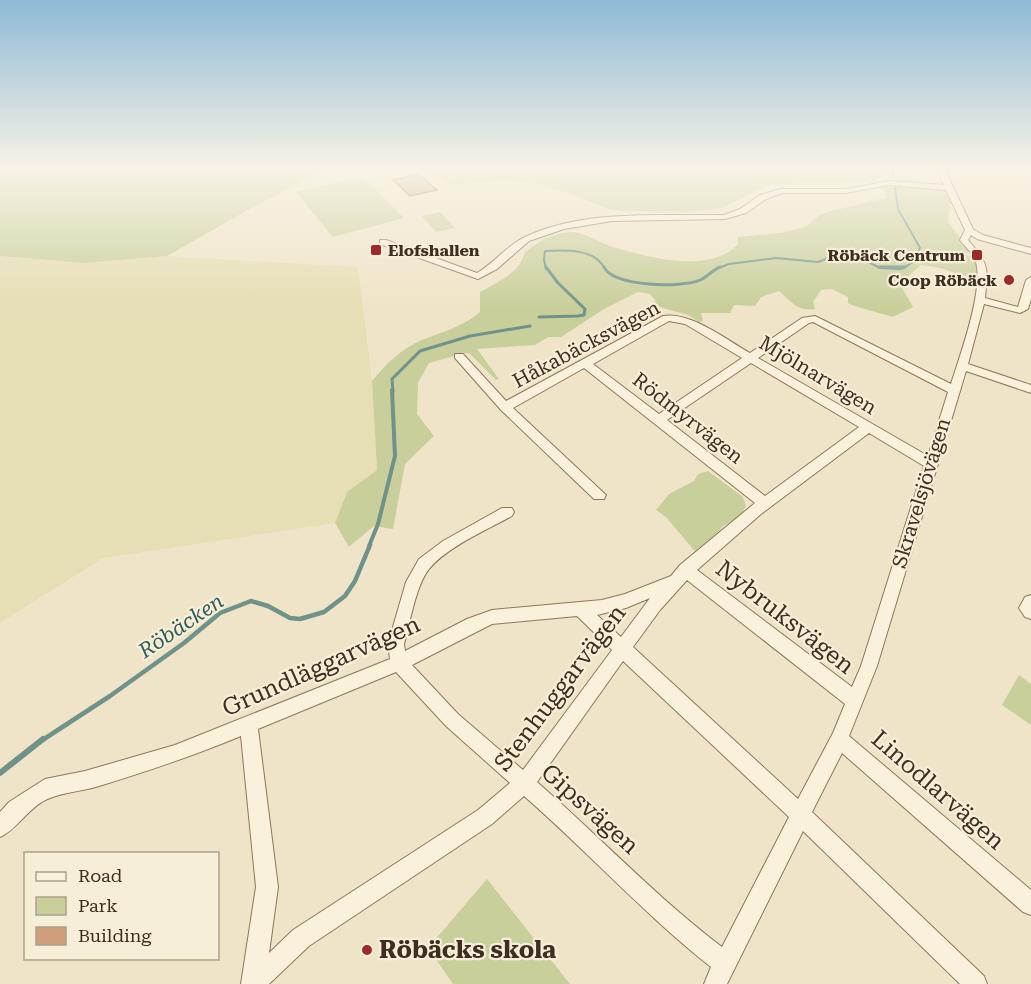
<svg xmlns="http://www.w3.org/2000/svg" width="1031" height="984" font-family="'Roboto Serif',serif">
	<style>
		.farmland { fill: #e6deb5 }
		.green { fill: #c9cf9b }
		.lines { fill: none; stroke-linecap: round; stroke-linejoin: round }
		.stream-far4 { stroke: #6f938a; stroke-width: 2 }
		.stream-far3 { stroke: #6f938a; stroke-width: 3 }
		.stream-far2 { stroke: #6f938a; stroke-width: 4 }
		.stream-far1 { stroke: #6f938a; stroke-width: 4.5 }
		.stream { stroke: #6f938a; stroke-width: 6 }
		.building { fill: #cf9f7d; stroke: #8d5f41; stroke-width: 1.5 }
		.minor-casing { stroke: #8d765c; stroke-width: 2 }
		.minor { fill: #faf1dc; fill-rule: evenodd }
		.poi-dot { fill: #9e2a2b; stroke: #f7eed8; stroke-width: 2 }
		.labels { text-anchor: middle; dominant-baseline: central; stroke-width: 4.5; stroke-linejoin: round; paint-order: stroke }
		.far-poi-label { font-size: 16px; font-weight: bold; fill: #3d2e20; stroke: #f7eed8; text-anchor: end }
		.street-label { font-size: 20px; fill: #3d2e20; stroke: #f7eed8 }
		.water-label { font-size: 21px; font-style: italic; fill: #2f5d5a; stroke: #f7eed8 }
		.near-street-label { font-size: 24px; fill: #3d2e20; stroke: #f7eed8 }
		.near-poi-label { font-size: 24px; font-weight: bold; fill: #3d2e20; stroke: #f7eed8; text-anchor: start }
	</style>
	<rect width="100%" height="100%" fill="#f0e4c8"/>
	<polygon class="farmland" points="0,256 84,263 167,256 358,267 372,381 377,470 347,492 335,523 103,558 0,623"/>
	<g class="green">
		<polygon points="0,170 330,170 322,171 255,206 167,256 84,263 0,256"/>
		<polygon points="403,170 863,170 888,171 876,182 799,183 766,186 722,208 687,212 636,211 611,210 568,193 538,184 502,180 453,185 435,175"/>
		<polygon points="362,176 404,218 333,237 296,192"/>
		<path d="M911,186L942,191L951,200L948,222L970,250L966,254L976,260L980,273L977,280L940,268L921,265L900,284L913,307L893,317L854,306L848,303V297L832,289L821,290L813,302L815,309C797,312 791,301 779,291L761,297L755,306L734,305L730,313H701L703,321L699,322L688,315L656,306L655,300L650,294L638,292L604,309L561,337H548L535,345L477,349L499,379L496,380L470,354L465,353L429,363L418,383L417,414L434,436L405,464L393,529L374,526L349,547L335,523L347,492L377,470L372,381C385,365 402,348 422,340C442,332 463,327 480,312V292C499,281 519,274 525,252C538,242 554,232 571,232C584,232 598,242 610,246C645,257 711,275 738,244V237L781,233L806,227L818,216L831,211L886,198L883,187Z"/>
		<polygon points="440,212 455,228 436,232 422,216"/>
		<polygon points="708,471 743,497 746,506 739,518 723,526 712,541 697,554 666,517 656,510 669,494 694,481 698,474"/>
		<polygon points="1019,675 1031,684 1031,725 1002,705"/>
		<polygon points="487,879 570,984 453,984 428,948"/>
	</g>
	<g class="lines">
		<g class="stream-far4">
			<polyline points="893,170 893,177"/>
			<polyline points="895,187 898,209 920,248 913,262 902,269"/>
			<path d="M546,269L544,260L545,251C565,250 595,248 605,269"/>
			<polyline points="716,269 729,264 776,258 818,262 834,256 861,258 880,268 900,269"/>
		</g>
		<g class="stream-far3">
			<path d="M604,267C613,287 682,288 700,280C707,277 713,270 720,267"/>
			<polyline points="879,267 905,267"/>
			<polyline points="539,317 578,316 584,315 585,309 558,283 546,267"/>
			<polyline points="393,392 392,379 420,351 470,336 530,326"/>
		</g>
		<polyline class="stream-far2" points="369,546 378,524 395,456 392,390"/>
		<polyline class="stream-far1" points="41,741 110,696 184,643 220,613 251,601 268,606 290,618 300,619 324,612 345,596 355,581 370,545"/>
		<polyline class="stream" points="0,773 43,739"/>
	</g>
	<polygon class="building" points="419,174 437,190 410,196 393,180"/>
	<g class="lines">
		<defs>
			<g id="minor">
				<path d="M937,170H945L973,229L983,235L1031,248V254L977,239L971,235L968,240C989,264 988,267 985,298L1018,307L1026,280L1031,277V299L1028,309L1020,313L984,304L968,364L1031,385V393L966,371L877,666L849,736L1031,890V915L1023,912L842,753L812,812L984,976L987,984H960L803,831L727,984H704L711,967C645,915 588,852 524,796L492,824L309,946L269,984H241L256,887L241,736C193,756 148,771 99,786C83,791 65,792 50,798C30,805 17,830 0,837V812L9,802L45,779L85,771L175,745L390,659L388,644L406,582L419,559L443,541L502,508H512L514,512L512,516C487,530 447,547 429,569C416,585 410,623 404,644L405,651L467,619L492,610L602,600L625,594L671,576L680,565L755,503L584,368L513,408L606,495L604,499H594L501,410L455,358V354H463L506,401L663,316C690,311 727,340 750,353L802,318L815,316L951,384C960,355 984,290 976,262C974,254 965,247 960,240L965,230L946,190L889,185L845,193H782L766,199L746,213L725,219L612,221L564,229L529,241L497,269L478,279L380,244V240H386L477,273C494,263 509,244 525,237C583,209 661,216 724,215L740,209L760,195L781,189H845L889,181L944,185ZM669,321L685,324L742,358L659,414L593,364ZM813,322L948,392L928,456L758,358L809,323ZM751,363L859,427L765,496L667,420ZM869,433L924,466L861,666L852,687L697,570L761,514ZM687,580L845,704L833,733L798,799L633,647L660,610ZM650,598L621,637L597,615L626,608ZM577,616L612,650L523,770L458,714L412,665L492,624ZM623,661L789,817L722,947C656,897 599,836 537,782ZM396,672L446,726L510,783L478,810L293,930L269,953L278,887L258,729Z"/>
				<polygon points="1031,595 1031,619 1025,617 1019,608 1025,597"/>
			</g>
		</defs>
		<use href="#minor" class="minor-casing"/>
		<use href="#minor" class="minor"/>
	</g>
	<linearGradient id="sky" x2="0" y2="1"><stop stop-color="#8fbad6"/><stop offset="0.55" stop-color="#f8f3e6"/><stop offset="1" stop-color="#f8f3e6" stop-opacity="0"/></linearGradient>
	<rect width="1031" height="308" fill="url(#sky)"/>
	<g class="poi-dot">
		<rect x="370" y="244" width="12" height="12" rx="3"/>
		<rect x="971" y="249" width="12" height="12" rx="3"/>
		<circle cx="1009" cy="280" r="6"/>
		<circle cx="367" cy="950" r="6"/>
	</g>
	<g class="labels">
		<g class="far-poi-label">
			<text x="388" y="250" text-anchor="start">Elofshallen</text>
			<text x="965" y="255">Röbäck Centrum</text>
			<text x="997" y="280">Coop Röbäck</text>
		</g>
		<g class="street-label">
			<text transform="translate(586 344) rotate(-28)">Håkabäcksvägen</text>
			<text transform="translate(818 375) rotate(31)">Mjölnarvägen</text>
			<text transform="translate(688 418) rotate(38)">Rödmyrvägen</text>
			<text transform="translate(921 493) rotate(-73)">Skravelsjövägen</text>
		</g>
		<g class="water-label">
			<text transform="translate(181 626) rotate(-34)">Röbäcken</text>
		</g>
		<g class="near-street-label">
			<text transform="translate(785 617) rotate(38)">Nybruksvägen</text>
			<text transform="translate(321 666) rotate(-24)">Grundläggarvägen</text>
			<text transform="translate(560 688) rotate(-53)">Stenhuggarvägen</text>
			<text transform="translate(938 790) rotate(41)">Linodlarvägen</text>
			<text transform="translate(590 809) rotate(42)">Gipsvägen</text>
		</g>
		<g class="near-poi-label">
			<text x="379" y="950">Röbäcks skola</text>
		</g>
	</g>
	<rect x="24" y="852" width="195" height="108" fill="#f7eed8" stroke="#ada18e" stroke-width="1.5"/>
	<rect x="36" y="872" width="30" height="9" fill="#faf1dc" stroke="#ada18e" stroke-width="1.5"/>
	<text x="78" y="882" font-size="18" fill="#3d2e20">Road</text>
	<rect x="36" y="897" width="30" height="18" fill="#c9cf9b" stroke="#ada18e" stroke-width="1.5"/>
	<text x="78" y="912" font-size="18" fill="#3d2e20">Park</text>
	<rect x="36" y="927" width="30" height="18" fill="#cf9f7d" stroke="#ada18e" stroke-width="1.5"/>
	<text x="78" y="942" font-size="18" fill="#3d2e20">Building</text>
</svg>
